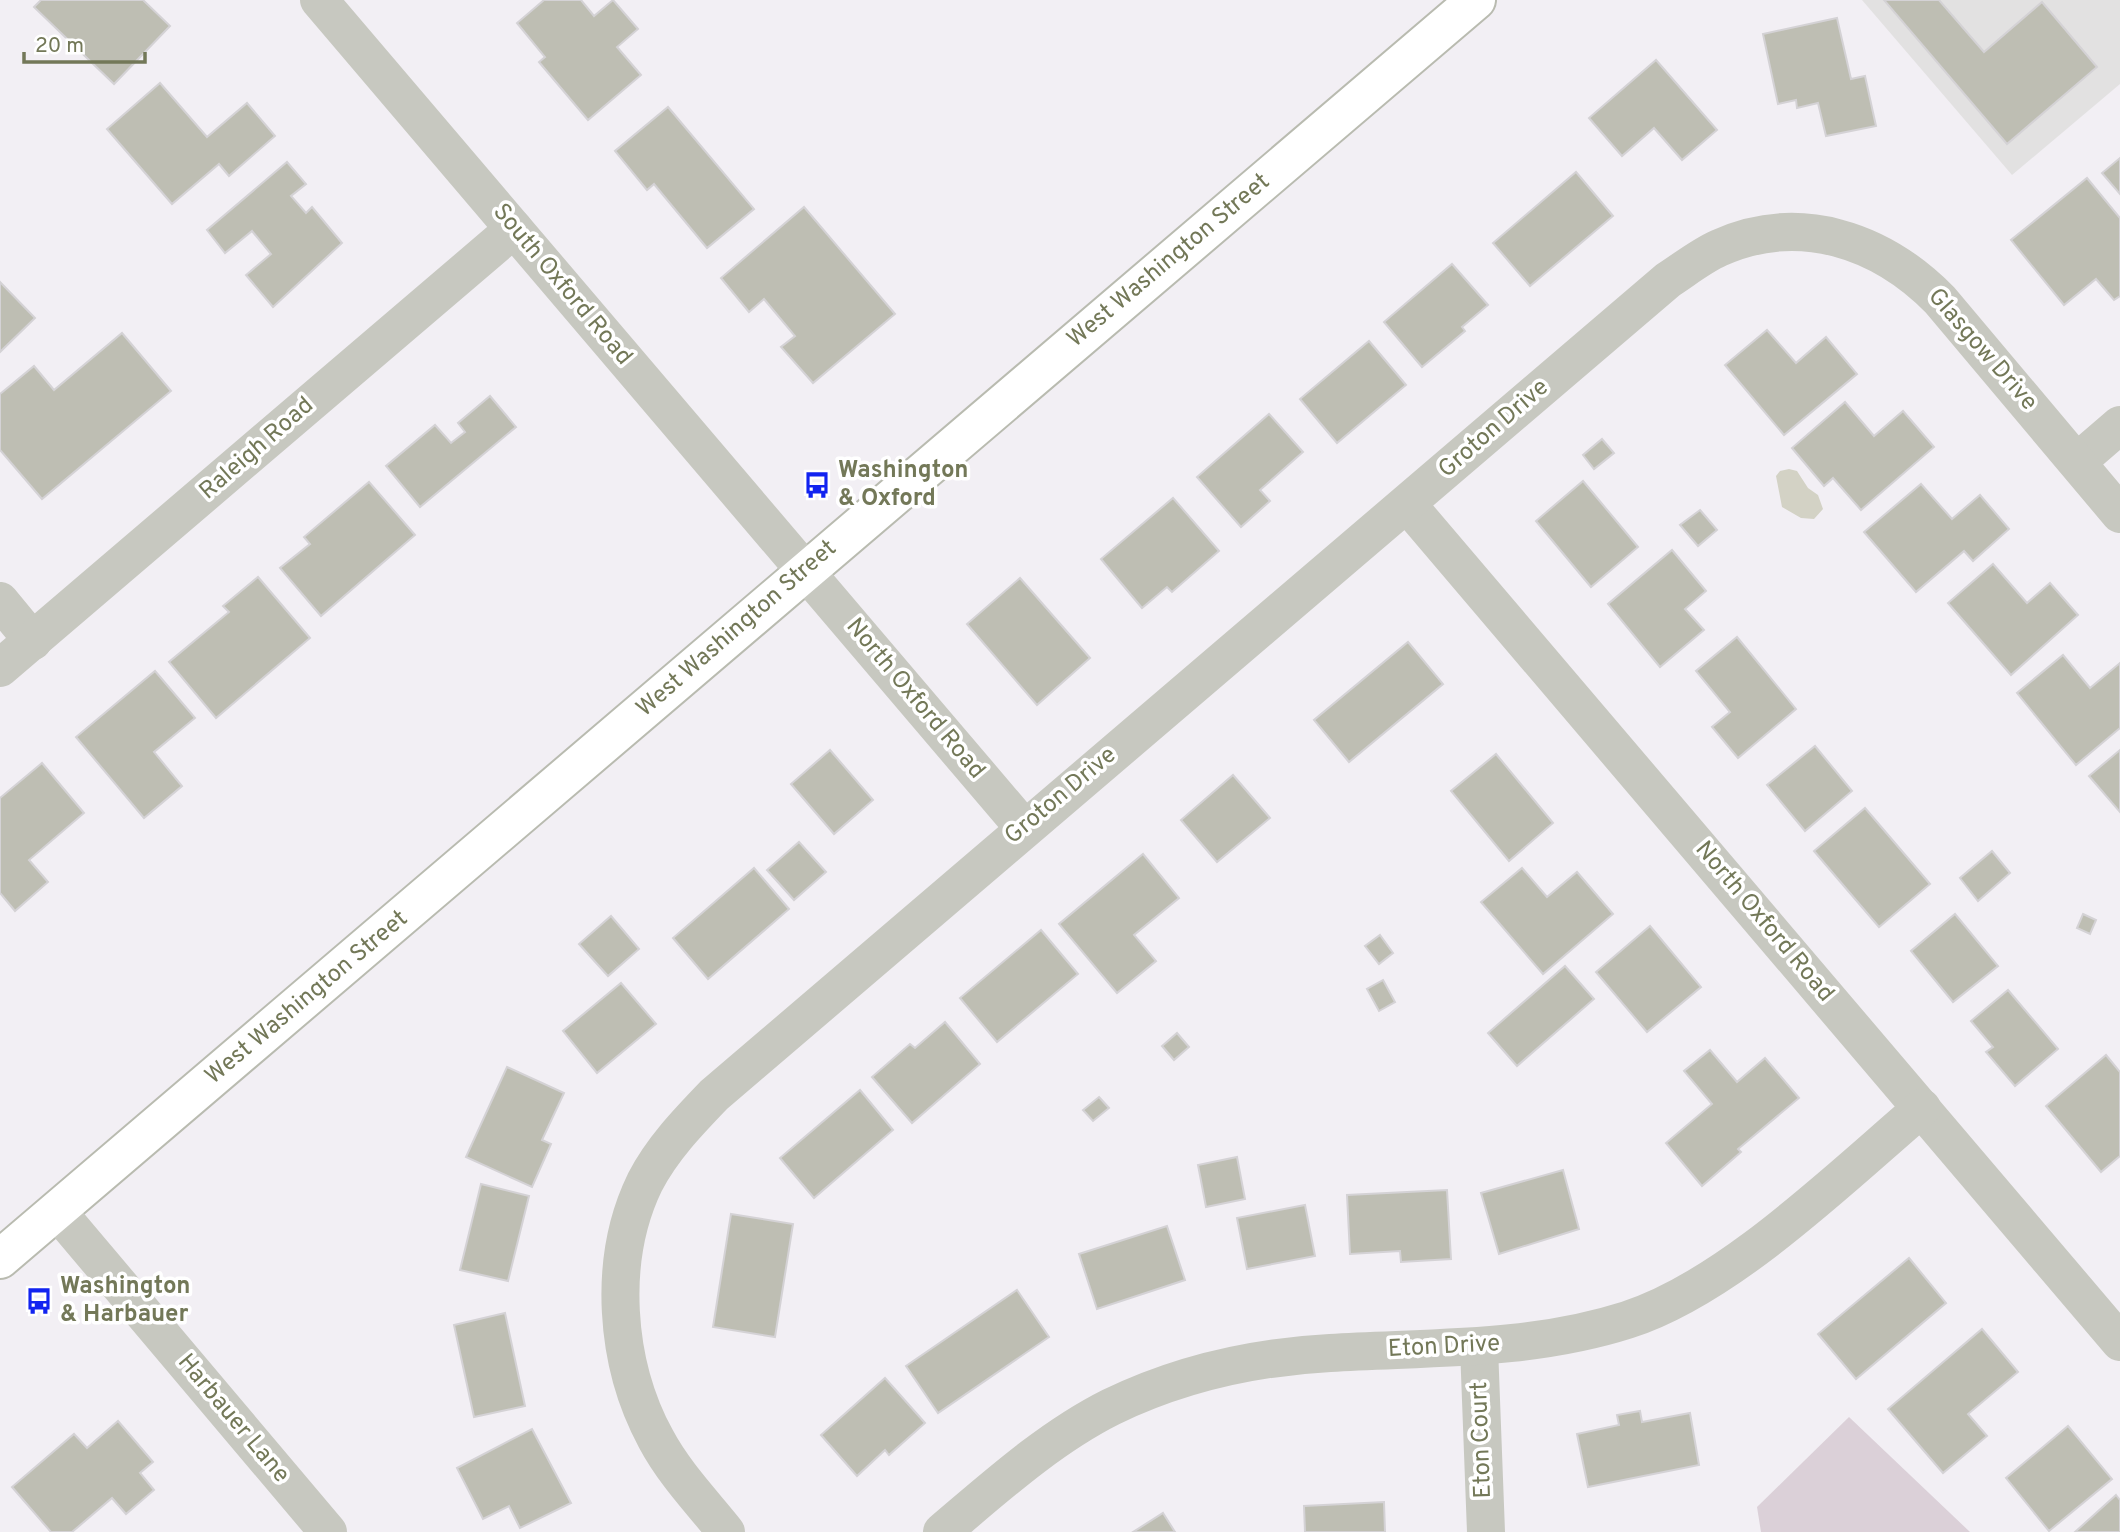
<svg xmlns="http://www.w3.org/2000/svg" width="2120" height="1532" font-family="Overpass,sans-serif">
	<style>
		.built { fill: #e2e1e1 }
		.green { fill: #dbd0d8 }
		.water { fill: #d3d2c5 }
		.building { fill: #bebeb3; stroke: #d4d2d5; stroke-width: 2 }
		.lines { fill: none; stroke-linecap: round; stroke-linejoin: round }
		.secondary-casing { stroke: #b9bbb0; stroke-width: 42 }
		.street { stroke: #c7c8c0; stroke-width: 38 }
		.secondary { stroke: #fff; stroke-width: 38 }
		.labels { text-anchor: middle; dominant-baseline: central; stroke-width: 7; stroke-linejoin: round; paint-order: stroke }
		.street-label { font-size: 24px; fill: #737858; stroke: #fff }
		.poi-label { font-size: 24px; font-weight: bold; fill: #737858; stroke: #fff; text-anchor: start }
	</style>
	<rect width="100%" height="100%" fill="#f2eff4"/>
	<polygon class="built" points="1862,0 2120,0 2120,84 2012,175"/>
	<polygon class="green" points="1849,1417 1970,1532 1761,1532 1757,1507"/>
	<polygon class="water" points="1789,469 1797,471 1808,488 1818,495 1823,509 1814,519 1801,518 1782,507 1776,476 1780,471"/>
	<g class="building">
		<polygon points="41,0 143,0 170,26 114,84 34,7"/>
		<polygon points="544,0 581,0 594,16 613,0 638,29 617,47 641,75 588,120 539,62 545,57 517,23"/>
		<polygon points="1884,0 1939,0 1984,52 2042,2 2097,67 2007,144"/>
		<polygon points="1837,18 1851,79 1865,76 1876,126 1826,136 1818,103 1797,108 1796,100 1778,104 1763,34"/>
		<polygon points="1656,60 1717,130 1682,160 1654,128 1622,156 1589,118"/>
		<polygon points="160,83 207,137 247,103 275,136 229,176 219,164 172,204 107,129"/>
		<polygon points="668,107 754,209 707,248 654,184 647,190 615,151"/>
		<polygon points="2120,158 2120,194 2102,173"/>
		<polygon points="287,162 306,184 291,196 306,213 312,207 342,243 273,307 246,275 271,254 252,231 225,253 207,230"/>
		<polygon points="1576,172 1613,216 1530,286 1493,243"/>
		<polygon points="2087,178 2120,218 2120,296 2114,300 2096,279 2064,305 2011,240"/>
		<polygon points="804,207 895,314 813,383 781,347 795,336 764,299 749,312 721,278"/>
		<polygon points="1452,264 1488,305 1462,327 1465,331 1422,367 1384,322"/>
		<polygon points="0,282 35,318 0,352"/>
		<polygon points="1767,330 1796,363 1826,337 1857,374 1784,435 1725,365"/>
		<polygon points="122,333 171,391 42,499 0,450 0,394 34,366 54,390"/>
		<polygon points="1369,341 1406,385 1337,443 1300,399"/>
		<polygon points="490,396 516,427 420,507 386,466 435,425 451,443 465,432 458,423"/>
		<polygon points="1845,402 1874,436 1903,411 1934,447 1861,510 1833,478 1824,486 1792,448"/>
		<polygon points="1269,414 1303,452 1260,490 1270,501 1241,527 1197,477"/>
		<polygon points="1602,439 1614,453 1594,469 1583,455"/>
		<polygon points="1583,481 1638,547 1591,587 1536,521"/>
		<polygon points="369,482 415,535 321,616 280,568 310,544 304,537"/>
		<polygon points="1921,484 1952,519 1980,495 2009,529 1973,561 1964,551 1916,592 1864,532"/>
		<polygon points="1173,498 1219,551 1172,592 1167,587 1142,608 1101,559"/>
		<polygon points="1700,510 1717,530 1698,546 1680,525"/>
		<polygon points="1672,550 1706,591 1685,609 1704,630 1660,667 1608,604"/>
		<polygon points="1993,564 2027,603 2050,583 2078,615 2011,675 1948,603"/>
		<polygon points="258,577 310,638 216,718 169,662 229,612 223,606"/>
		<polygon points="1020,578 1090,658 1037,705 967,624"/>
		<polygon points="1737,637 1796,709 1738,758 1712,727 1730,712 1696,671"/>
		<polygon points="1408,642 1443,684 1349,762 1314,720"/>
		<polygon points="2063,655 2090,688 2120,663 2120,728 2076,765 2017,693"/>
		<polygon points="155,671 195,718 154,752 182,786 144,818 76,737"/>
		<polygon points="1815,746 1852,791 1805,831 1767,785"/>
		<polygon points="830,750 873,800 834,834 791,784"/>
		<polygon points="2120,750 2120,812 2089,776"/>
		<polygon points="1496,754 1553,823 1509,861 1451,791"/>
		<polygon points="42,763 84,813 29,860 48,882 15,911 0,893 0,798"/>
		<polygon points="1233,775 1270,818 1217,862 1181,820"/>
		<polygon points="1865,808 1930,884 1879,927 1814,851"/>
		<polygon points="799,842 826,872 794,900 767,870"/>
		<polygon points="1992,851 2010,873 1978,901 1960,878"/>
		<polygon points="1143,854 1179,898 1134,935 1156,961 1117,993 1059,924"/>
		<polygon points="754,868 789,909 708,979 673,938"/>
		<polygon points="1522,868 1547,897 1577,872 1613,914 1543,974 1481,902"/>
		<polygon points="1955,914 1998,966 1953,1002 1911,951"/>
		<polygon points="2083,914 2096,920 2090,934 2077,928"/>
		<polygon points="611,916 639,949 608,976 579,944"/>
		<polygon points="1650,926 1701,987 1647,1032 1596,972"/>
		<polygon points="1041,930 1078,974 997,1042 960,998"/>
		<polygon points="1380,935 1393,953 1379,964 1365,946"/>
		<polygon points="1565,966 1594,999 1517,1066 1488,1033"/>
		<polygon points="1383,980 1395,1002 1379,1011 1367,989"/>
		<polygon points="621,983 656,1024 597,1073 563,1031"/>
		<polygon points="2008,990 2058,1049 2015,1086 1986,1052 1993,1047 1971,1021"/>
		<polygon points="945,1022 980,1064 912,1123 872,1077 910,1044 915,1048"/>
		<polygon points="1177,1033 1189,1047 1174,1060 1162,1046"/>
		<polygon points="1710,1050 1737,1082 1765,1058 1799,1098 1738,1149 1741,1152 1702,1186 1666,1143 1712,1104 1684,1071"/>
		<polygon points="2106,1055 2120,1072 2120,1156 2101,1172 2046,1106"/>
		<polygon points="507,1067 564,1093 542,1140 551,1144 532,1187 466,1157"/>
		<polygon points="860,1090 893,1130 814,1198 780,1158"/>
		<polygon points="1099,1097 1109,1108 1093,1121 1083,1110"/>
		<polygon points="1237,1157 1245,1199 1206,1207 1198,1165"/>
		<polygon points="1563,1170 1579,1229 1499,1254 1481,1193"/>
		<polygon points="481,1184 529,1196 508,1281 460,1270"/>
		<polygon points="1447,1190 1451,1259 1401,1262 1400,1251 1350,1254 1347,1195"/>
		<polygon points="1305,1205 1315,1256 1247,1269 1237,1218"/>
		<polygon points="731,1214 793,1224 775,1337 713,1327"/>
		<polygon points="1167,1226 1185,1280 1097,1309 1079,1254"/>
		<polygon points="1909,1258 1946,1303 1856,1379 1818,1334"/>
		<polygon points="1017,1290 1049,1337 938,1413 906,1366"/>
		<polygon points="505,1313 525,1406 474,1417 454,1325"/>
		<polygon points="1982,1329 2018,1372 1968,1414 1987,1436 1943,1473 1888,1409"/>
		<polygon points="885,1378 925,1423 889,1455 885,1450 857,1476 821,1435"/>
		<polygon points="1640,1411 1642,1422 1690,1413 1699,1465 1588,1487 1577,1434 1619,1425 1617,1415"/>
		<polygon points="118,1421 153,1462 140,1473 154,1490 126,1514 112,1498 72,1532 51,1532 12,1487 74,1434 87,1448"/>
		<polygon points="2068,1426 2112,1479 2049,1531 2006,1478"/>
		<polygon points="532,1429 571,1503 520,1528 509,1506 483,1519 457,1468"/>
		<polygon points="2116,1495 2120,1500 2120,1532 2075,1532"/>
		<polygon points="1384,1502 1385,1532 1305,1532 1304,1506"/>
		<polygon points="1163,1513 1175,1532 1133,1532"/>
	</g>
	<g class="lines">
		<defs>
			<polyline id="secondary" points="0,1259 1476,0"/>
		</defs>
		<use href="#secondary" class="secondary-casing"/>
		<g class="street">
			<polyline points="319,0 1024,828"/>
			<polyline points="2077,462 2120,425"/>
			<polyline points="1407,504 2120,1342"/>
			<polyline points="0,601 33,641"/>
			<polyline points="0,668 514,229"/>
			<polyline points="57,1211 328,1532"/>
			<polyline points="1479,1347 1486,1532"/>
			<path d="M726,1532C702,1502 674,1473 656,1439C615,1364 607,1260 645,1182C662,1149 688,1122 714,1095L1668,280C1685,269 1701,256 1719,248C1799,212 1881,240 1940,300L2120,514"/>
			<path d="M942,1532C994,1488 1049,1438 1111,1407C1179,1374 1255,1357 1330,1353C1430,1347 1530,1351 1627,1320C1728,1288 1841,1177 1922,1108"/>
		</g>
		<use href="#secondary" class="secondary"/>
	</g>
	<defs>
		<symbol id="bus-bare" viewBox="-9 -9 18 18"><path d="M-5-6H5V4H4V6H2V4H-2V6H-4V4H-5ZM-3.5-4V0h7V-4ZM-3.5 1.2v1.5H-2V1.2ZM2 1.2v1.5H3.5V1.2Z" fill="#1223f0" stroke="#fff" stroke-width="2.5" paint-order="stroke"/></symbol>
	</defs>
	<g fill-rule="evenodd">
		<use href="#bus-bare" x="798" y="466" width="38" height="38"/>
		<use href="#bus-bare" x="20" y="1282" width="38" height="38"/>
	</g>
	<g class="labels">
		<g class="street-label">
			<text transform="translate(1169 261) rotate(-40)">West Washington Street</text>
			<text transform="translate(562 285) rotate(50)">South Oxford Road</text>
			<text transform="translate(1982 350) rotate(49)">Glasgow Drive</text>
			<text transform="translate(1494 429) rotate(-41)">Groton Drive</text>
			<text transform="translate(257 449) rotate(-41)">Raleigh Road</text>
			<text transform="translate(737 629) rotate(-41)">West Washington Street</text>
			<text transform="translate(915 699) rotate(50)">North Oxford Road</text>
			<text transform="translate(1061 796) rotate(-40)">Groton Drive</text>
			<text transform="translate(1764 922) rotate(50)">North Oxford Road</text>
			<text transform="translate(307 998) rotate(-40)">West Washington Street</text>
			<text transform="translate(1444 1347) rotate(-3)">Eton Drive</text>
			<text transform="translate(233 1419) rotate(50)">Harbauer Lane</text>
			<text transform="translate(1482 1440) rotate(-92)">Eton Court</text>
		</g>
		<g class="poi-label">
			<text x="838" y="471">Washington<tspan x="838" dy="28">&amp; Oxford</tspan></text>
			<text x="60" y="1287">Washington<tspan x="60" dy="28">&amp; Harbauer</tspan></text>
		</g>
	</g>
	<path d="M24 52v10h121v-10" fill="none" stroke="#737858" stroke-width="3.5"/>
	<text x="35" y="52" font-size="21" fill="#737858" stroke="#ffffff" stroke-width="5" paint-order="stroke">20 m</text>
</svg>
